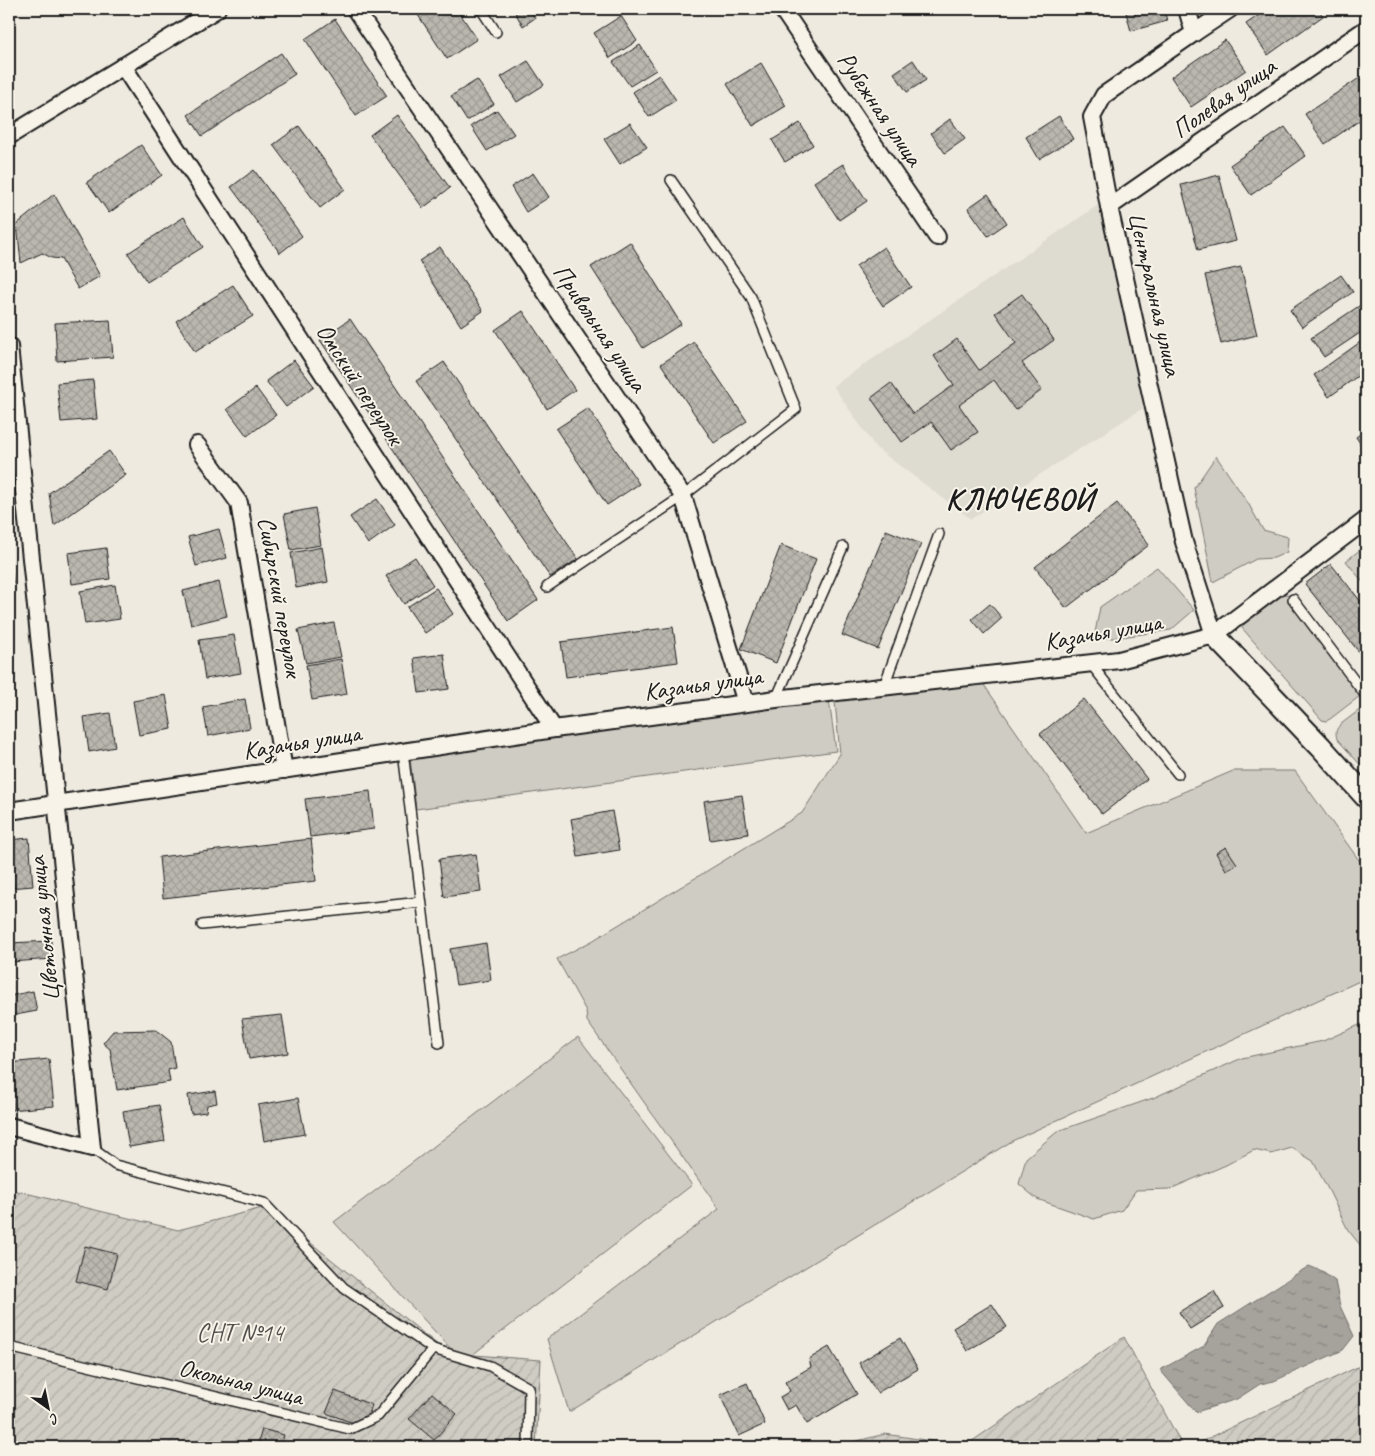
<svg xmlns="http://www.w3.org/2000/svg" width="1375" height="1456" font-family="Caveat,sans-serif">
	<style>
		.built { fill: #dedbd1 }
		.green { fill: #cfccc3; stroke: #767470 }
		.garden { fill: url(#garden-furrows); stroke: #767470 }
		.water { fill: url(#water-ripples); stroke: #6f6d69 }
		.building { fill: url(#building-cross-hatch); stroke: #1c1c1c }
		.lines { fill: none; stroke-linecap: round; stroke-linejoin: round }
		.service-casing { stroke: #1c1c1c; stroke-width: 12 }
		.minor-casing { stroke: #1c1c1c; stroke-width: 20 }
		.tertiary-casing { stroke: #1c1c1c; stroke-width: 25 }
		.service { stroke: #f7f3e8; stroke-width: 9 }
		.minor { stroke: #f7f3e8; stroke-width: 16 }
		.tertiary { stroke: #f7f3e8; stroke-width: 21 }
		.labels { text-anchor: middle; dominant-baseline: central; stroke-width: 4; stroke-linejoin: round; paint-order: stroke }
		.street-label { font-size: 25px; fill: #1c1c1c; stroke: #f7f3e8 }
		.park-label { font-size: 25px; fill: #52514e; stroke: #f7f3e8 }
		.district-label { font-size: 30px; font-weight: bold; letter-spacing: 1px; fill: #1c1c1c; stroke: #f7f3e8 }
	</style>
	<defs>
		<pattern id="garden-furrows" width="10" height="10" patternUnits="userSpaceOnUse" patternTransform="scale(1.25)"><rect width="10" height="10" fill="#cfccc3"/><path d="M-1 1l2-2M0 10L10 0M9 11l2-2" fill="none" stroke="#b1afa7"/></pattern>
		<pattern id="water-ripples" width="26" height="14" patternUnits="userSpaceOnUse" patternTransform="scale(1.25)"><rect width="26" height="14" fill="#a6a39d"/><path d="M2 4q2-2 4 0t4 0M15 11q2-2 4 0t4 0" fill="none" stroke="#86847f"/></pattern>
		<pattern id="building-cross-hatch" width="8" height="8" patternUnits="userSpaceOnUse" patternTransform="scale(1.25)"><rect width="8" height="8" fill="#bab7af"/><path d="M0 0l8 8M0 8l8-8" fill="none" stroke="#9f9d96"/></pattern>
	</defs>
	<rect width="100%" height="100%" fill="#eeeae0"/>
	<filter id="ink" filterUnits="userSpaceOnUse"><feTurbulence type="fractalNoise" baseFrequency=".02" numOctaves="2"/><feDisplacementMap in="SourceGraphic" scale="10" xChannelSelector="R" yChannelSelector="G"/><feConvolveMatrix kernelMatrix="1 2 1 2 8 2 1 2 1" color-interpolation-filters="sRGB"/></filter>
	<g filter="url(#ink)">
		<polygon class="built" points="1104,201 1143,408 971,519 876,448 833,386"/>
		<g class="green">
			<polygon points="1216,456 1248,503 1263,530 1288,537 1287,552 1274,558 1256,559 1213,582 1194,488"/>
			<polygon points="1366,545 1366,586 1346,561"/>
			<polygon points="1157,567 1194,610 1171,630 1114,638 1094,638 1100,607"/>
			<polygon points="1281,593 1289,595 1293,599 1362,694 1360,696 1330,719 1326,721 1322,720 1242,628 1242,620"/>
			<polygon points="982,682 1086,833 1233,771 1295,771 1366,870 1366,978 1012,1141 569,1412 547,1339 719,1209 587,1021 586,1011 557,959 592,941 802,813 840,754 835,702 884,686"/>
			<polygon points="828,692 836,751 416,809 409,749"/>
			<path d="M1366,705V771L1337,739C1335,732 1336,729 1341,724Z"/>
			<polygon points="1366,1022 1366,1236 1361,1246 1348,1230 1330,1193 1313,1161 1292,1148 1271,1154 1254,1150 1226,1165 1170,1189 1136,1190 1122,1210 1094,1219 1037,1199 1019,1184 1026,1158 1058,1131 1153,1098 1242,1058 1323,1041"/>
			<polygon points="578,1037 692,1185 463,1362 334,1222"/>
		</g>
		<g class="garden">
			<polygon points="9,1189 178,1230 266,1207 448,1353 541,1360 536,1447 9,1447"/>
			<polygon points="1124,1337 1183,1447 833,1447 885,1434 965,1446"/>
			<polygon points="1366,1363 1366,1447 1190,1447"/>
		</g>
		<polygon class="water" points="1309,1266 1321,1271 1335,1281 1340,1306 1354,1336 1343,1350 1274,1381 1260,1384 1237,1399 1196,1412 1160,1370 1204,1346 1218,1324"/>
		<g class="building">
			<polygon points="414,9 457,9 477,39 447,59"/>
			<polygon points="513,9 529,9 535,18 523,26"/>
			<polygon points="1125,9 1164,9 1167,21 1131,31"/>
			<polygon points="1268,9 1318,9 1323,16 1268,55 1246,24"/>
			<polygon points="621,16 637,41 610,58 594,33"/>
			<polygon points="335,19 387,96 356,116 305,39"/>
			<polygon points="1225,40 1246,70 1191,107 1171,77"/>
			<polygon points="640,45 656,70 630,86 613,62"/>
			<polygon points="281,53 295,74 202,136 188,115"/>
			<polygon points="913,60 926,80 907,92 894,73"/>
			<polygon points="528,61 544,85 517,102 501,77"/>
			<polygon points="761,63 786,106 753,126 727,84"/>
			<polygon points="659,75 676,100 649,117 633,92"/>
			<polygon points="1361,77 1366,84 1366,116 1325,144 1305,114"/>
			<polygon points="477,80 494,104 467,121 451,96"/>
			<polygon points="497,110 514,134 487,151 471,126"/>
			<polygon points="397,115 450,188 423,208 370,135"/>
			<polygon points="1059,116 1073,139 1039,159 1026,137"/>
			<polygon points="950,119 965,139 945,153 931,133"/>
			<polygon points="630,123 647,147 620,164 604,139"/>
			<polygon points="800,123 813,145 785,162 772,140"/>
			<polygon points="299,126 345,189 320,208 273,145"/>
			<polygon points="1285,127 1306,156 1251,195 1230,165"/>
			<polygon points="141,145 162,175 109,213 87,182"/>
			<polygon points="843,164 867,201 839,220 814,182"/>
			<polygon points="254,170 302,236 280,253 231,187"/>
			<polygon points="533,173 549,197 526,212 511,187"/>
			<polygon points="1219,175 1236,241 1198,250 1181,185"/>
			<polygon points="54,194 100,276 78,289 61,259 52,258 42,253 21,263 17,224"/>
			<polygon points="988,194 1007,223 988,236 968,208"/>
			<polygon points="184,217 203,247 147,282 128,253"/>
			<polygon points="630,242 681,324 643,348 591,267"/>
			<polygon points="440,247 483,311 461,326 419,261"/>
			<polygon points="884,247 911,287 883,306 856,266"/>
			<polygon points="1241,267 1257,335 1221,344 1205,275"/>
			<polygon points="1341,275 1353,292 1302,327 1290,310"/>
			<polygon points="233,285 253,316 195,352 176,321"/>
			<polygon points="1022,294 1054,340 1022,363 1042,390 1015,410 994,380 959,405 978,432 951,450 931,422 902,442 871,398 891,383 913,414 954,385 934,356 957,339 979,370 1016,343 995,313"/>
			<polygon points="1362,304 1366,310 1366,329 1324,357 1311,338"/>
			<polygon points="523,311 575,390 547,409 495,330"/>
			<polygon points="350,319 538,600 508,621 320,340"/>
			<polygon points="110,320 113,357 57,361 55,323"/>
			<polygon points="1366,338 1366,370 1329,397 1314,375"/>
			<polygon points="694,342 747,421 714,443 661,364"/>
			<polygon points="294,360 314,386 286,407 266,381"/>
			<polygon points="444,362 578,559 550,577 416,381"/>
			<polygon points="93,380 97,419 61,422 57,383"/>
			<polygon points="256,388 276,415 247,436 227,409"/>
			<polygon points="588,408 639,484 607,505 556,429"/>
			<polygon points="1366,430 1366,452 1356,437"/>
			<polygon points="109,451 126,475 54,526 49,493"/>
			<polygon points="377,499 395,525 368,544 350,517"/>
			<polygon points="1117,503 1149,545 1066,608 1035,567"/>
			<polygon points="315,508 321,545 291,550 284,514"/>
			<polygon points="219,529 227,558 196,566 188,537"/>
			<polygon points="886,530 921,544 878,649 842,635"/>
			<polygon points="781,545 816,559 776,663 741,649"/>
			<polygon points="322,547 328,582 296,588 291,553"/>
			<polygon points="106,548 110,579 72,584 68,553"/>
			<polygon points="9,551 13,583 9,584"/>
			<polygon points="415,557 433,585 404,604 386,576"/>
			<polygon points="1331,564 1366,608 1366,661 1305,584"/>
			<polygon points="219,582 227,616 191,625 183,591"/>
			<polygon points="115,585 120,619 85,624 80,591"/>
			<polygon points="436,588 453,614 425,633 407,607"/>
			<polygon points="990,604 1002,618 984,634 972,619"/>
			<polygon points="334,623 341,657 306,663 298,630"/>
			<polygon points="673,627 678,662 566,677 561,642"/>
			<polygon points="234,635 241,673 205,679 199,640"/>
			<polygon points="444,654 449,689 419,693 414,658"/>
			<polygon points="341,659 347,694 312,700 306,665"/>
			<polygon points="166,695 172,729 139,735 133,701"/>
			<polygon points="245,699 250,728 208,736 203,707"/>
			<polygon points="1084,699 1147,779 1102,814 1040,734"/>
			<polygon points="110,713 115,747 89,752 84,717"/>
			<polygon points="370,791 374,829 310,837 305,799"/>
			<polygon points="742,795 748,834 710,840 704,801"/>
			<polygon points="612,811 619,850 578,857 571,819"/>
			<polygon points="29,838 33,886 9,888 9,840"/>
			<polygon points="311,839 316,881 163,898 159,857"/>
			<polygon points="1226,847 1237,864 1226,870 1216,853"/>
			<polygon points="476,854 481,892 444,897 439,859"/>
			<polygon points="51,941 52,959 11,962 12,991 9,991 9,943"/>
			<polygon points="486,943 491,980 456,985 450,949"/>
			<polygon points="33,991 37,1011 10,1016 9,996"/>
			<polygon points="282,1015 288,1053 249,1059 242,1019"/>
			<polygon points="156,1030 171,1042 175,1068 168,1070 170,1082 117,1090 110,1049 103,1043 113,1031"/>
			<polygon points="49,1059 54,1106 11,1110 9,1088 9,1063"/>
			<polygon points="215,1091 217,1103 207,1105 206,1112 191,1114 188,1095"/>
			<polygon points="298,1098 305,1134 264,1141 258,1105"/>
			<polygon points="159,1105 165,1141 129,1147 123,1111"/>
			<polygon points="85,1246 117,1254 108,1289 76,1281"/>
			<polygon points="1214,1291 1224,1308 1190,1329 1179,1312"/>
			<polygon points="992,1304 1007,1327 967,1351 953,1328"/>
			<polygon points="900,1338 918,1369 877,1393 859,1363"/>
			<polygon points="829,1347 857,1394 807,1424 796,1405 787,1410 780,1397 790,1391 785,1382 811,1367 809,1359"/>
			<polygon points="747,1383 765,1424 739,1436 720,1395"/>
			<polygon points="335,1391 372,1405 364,1427 326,1413"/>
			<polygon points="432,1393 457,1414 434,1440 409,1419"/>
			<polygon points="262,1429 284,1435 281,1447 257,1447"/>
		</g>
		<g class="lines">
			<defs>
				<g id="service">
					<polyline points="481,9 496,32"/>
					<polyline points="547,587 683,496 796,409 751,297 671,180"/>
					<polyline points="1293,599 1366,696"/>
					<polyline points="1090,663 1178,774"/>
					<polyline points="884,686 939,534"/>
					<polyline points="776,699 843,547"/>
					<polyline points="403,752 439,1043"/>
					<polyline points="202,925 421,902"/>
					<polyline points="92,1148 115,1165 264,1203 344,1288 433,1349 490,1366 529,1388 528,1447"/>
					<polyline points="9,1347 350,1429 378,1416 433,1349"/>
				</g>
				<g id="minor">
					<polyline points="355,9 683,496 746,703"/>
					<polyline points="782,9 937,237"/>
					<polyline points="1187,9 1194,33 1104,95 1092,117 1109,207 1184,542 1214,635"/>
					<polyline points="1194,33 1230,9"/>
					<polyline points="123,66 554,729"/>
					<polyline points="9,136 217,9"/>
					<polyline points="1109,207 1366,29"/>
					<polyline points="9,346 92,1148 9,1126"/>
					<polyline points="197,445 239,503 284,770"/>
					<polyline points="9,811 554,729 776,699 1119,660 1214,635 1366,520"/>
				</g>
				<polyline id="tertiary" points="1214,635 1321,747 1366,797"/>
			</defs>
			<use href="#service" class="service-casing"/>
			<use href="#minor" class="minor-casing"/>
			<use href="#tertiary" class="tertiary-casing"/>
			<use href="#service" class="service"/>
			<use href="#minor" class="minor"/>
			<use href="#tertiary" class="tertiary"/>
		</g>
	</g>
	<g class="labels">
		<g class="street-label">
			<text transform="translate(1224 98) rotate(-35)">Полевая улица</text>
			<text transform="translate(880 109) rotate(56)">Рубежная улица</text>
			<text transform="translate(1155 294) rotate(77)">Центральная улица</text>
			<text transform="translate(600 328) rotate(56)">Привольная улица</text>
			<text transform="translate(360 384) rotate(57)">Омский переулок</text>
			<text transform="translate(280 597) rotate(80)">Сибирский переулок</text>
			<text transform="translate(1103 632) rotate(-10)">Казачья улица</text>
			<text transform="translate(703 684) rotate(-8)">Казачья улица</text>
			<text transform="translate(302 742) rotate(-9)">Казачья улица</text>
			<text transform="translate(44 929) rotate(-96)">Цветочная улица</text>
			<text transform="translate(241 1382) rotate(14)">Окольная улица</text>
		</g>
		<g class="park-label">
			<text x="240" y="1333">СНТ №14</text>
		</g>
		<g class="district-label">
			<text x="1020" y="499">КЛЮЧЕВОЙ</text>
		</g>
	</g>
	<rect width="1375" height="1456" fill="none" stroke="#f7f3e8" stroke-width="30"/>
	<rect x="15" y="15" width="1345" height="1426" fill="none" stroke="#1c1c1c" stroke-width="2" filter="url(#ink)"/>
	<g transform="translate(48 1408) rotate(147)" stroke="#f7f3e8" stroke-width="4" paint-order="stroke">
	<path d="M0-4L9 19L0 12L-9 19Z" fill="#1c1c1c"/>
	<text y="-8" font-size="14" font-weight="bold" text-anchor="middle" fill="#1c1c1c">С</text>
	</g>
</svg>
